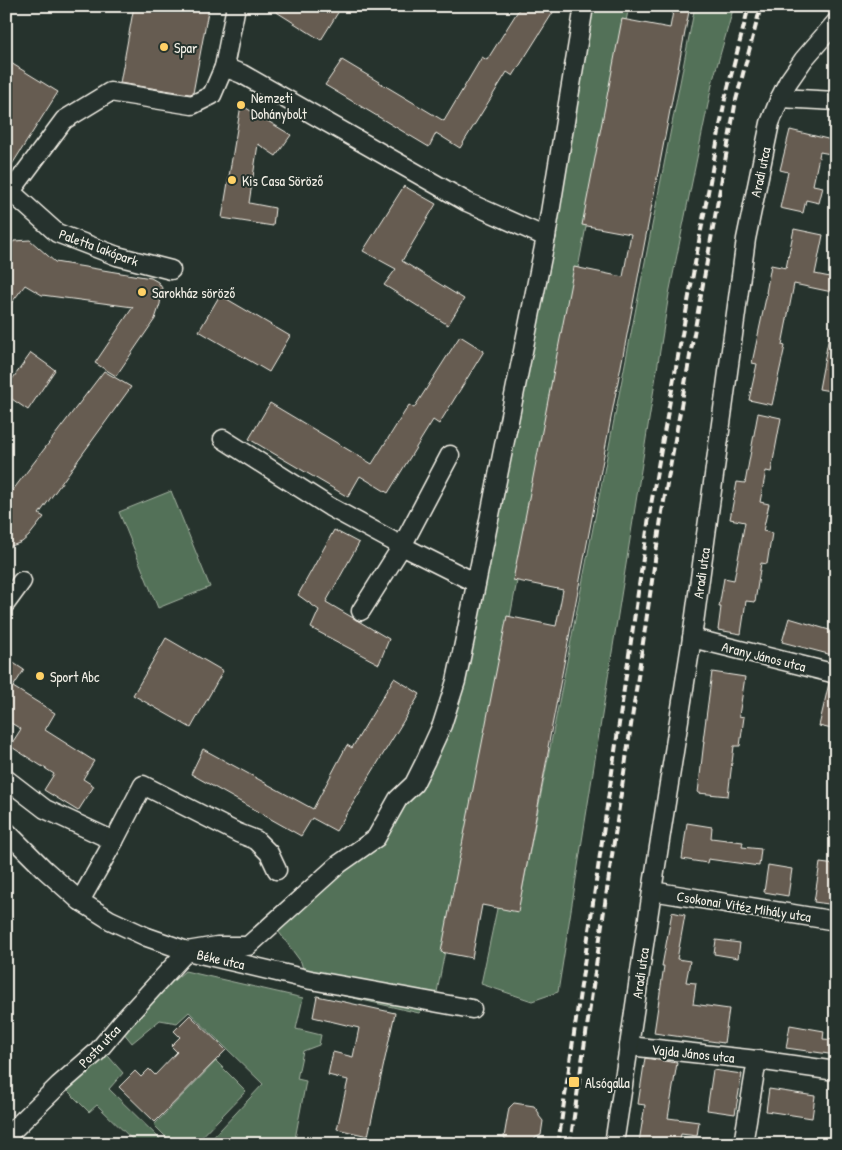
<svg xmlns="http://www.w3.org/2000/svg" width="842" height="1150" font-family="'Patrick Hand',sans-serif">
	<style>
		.green { fill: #527159; stroke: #a3b1a0 }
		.building { fill: #665c51; stroke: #f4f1e8 }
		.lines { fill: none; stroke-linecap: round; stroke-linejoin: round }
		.minor-casing { stroke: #f4f1e8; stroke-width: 21 }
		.minor { stroke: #26332d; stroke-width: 18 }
		.rail { stroke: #f4f1e8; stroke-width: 4; stroke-dasharray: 8 4; stroke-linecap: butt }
		.poi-dot { fill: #ffd166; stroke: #26332d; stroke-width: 2 }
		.labels { text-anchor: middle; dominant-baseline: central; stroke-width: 4; stroke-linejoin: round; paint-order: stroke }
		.poi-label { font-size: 14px; fill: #f4f1e8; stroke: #26332d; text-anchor: start }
		.street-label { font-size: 14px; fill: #f4f1e8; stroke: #26332d }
	</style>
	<rect width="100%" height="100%" fill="#26332d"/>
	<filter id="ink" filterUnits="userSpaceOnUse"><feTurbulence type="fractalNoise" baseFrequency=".02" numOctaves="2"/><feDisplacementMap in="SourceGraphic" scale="10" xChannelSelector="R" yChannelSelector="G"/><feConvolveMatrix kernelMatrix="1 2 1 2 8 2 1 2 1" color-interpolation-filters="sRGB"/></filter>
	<g filter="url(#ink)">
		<g class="green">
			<polygon points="582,6 629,6 437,992 419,1013 314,989 305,976 301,962 273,924 339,864 398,800 456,681"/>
			<polygon points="695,6 734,6 713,80 669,294 558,992 532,1001 481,984 501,890 522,891"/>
			<polygon points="171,491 210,587 158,608 119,512"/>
			<polygon points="185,971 303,998 296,1029 321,1035 319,1045 303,1051 297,1079 306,1081 294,1144 207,1144 263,1084 189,1012 177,1023 160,1020 132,1043 119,1027"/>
			<polygon points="102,1049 123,1073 109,1089 165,1144 137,1144 97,1105 89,1112 62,1085"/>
			<polygon points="216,1061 246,1091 195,1144 173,1144 154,1125"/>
		</g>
		<g class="building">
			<polygon points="134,6 209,6 193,93 190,94 120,83"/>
			<polygon points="267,6 342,6 321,40"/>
			<polygon points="521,6 557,6 513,76 507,72 460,148 436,133 429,147 325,85 342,60 444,121 482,57 487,60"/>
			<polygon points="674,6 690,6 548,747 549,748 518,912 482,905 472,958 441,952 507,616 556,626 563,590 513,580 574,267 623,277 631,234 582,225 622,19 670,28"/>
			<polygon points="6,60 58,92 6,174"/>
			<polygon points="241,105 291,135 276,156 258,144 249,203 275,208 273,226 222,218"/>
			<polygon points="790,130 836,141 836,155 820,152 813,185 823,187 819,203 806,200 803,213 780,208 788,172 780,170"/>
			<polygon points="404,186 436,204 402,261 464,299 448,325 384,285 396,269 363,251"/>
			<polygon points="794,229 823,235 815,274 835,278 832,292 794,284 782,345 785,346 772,405 749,400 757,364 752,363 767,293 766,293 771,265 786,268"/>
			<polygon points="30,240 55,262 151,278 158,282 162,288 160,304 155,319 116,376 95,363 133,307 42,295 25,285 6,310 6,251 14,241"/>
			<polygon points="220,295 290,336 269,372 199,331"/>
			<polygon points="460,336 484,351 439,424 433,420 388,493 360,476 348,497 249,439 270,403 372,464 409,405 414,408"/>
			<polygon points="829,336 836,337 836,392 819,389"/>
			<polygon points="31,353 55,370 28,410 6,395 6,388"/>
			<polygon points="104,371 131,387 39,514 44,517 29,536 22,542 6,548 6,499"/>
			<polygon points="758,413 781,418 771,472 766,471 760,502 769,504 763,531 772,533 767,564 761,563 755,602 746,601 741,634 718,630 721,607 719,607 724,578 734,580 745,522 730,519 737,482 745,483"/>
			<polygon points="334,530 359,543 326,602 389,639 379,664 311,628 319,610 298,595"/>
			<polygon points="789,618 836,632 836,656 782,642"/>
			<polygon points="166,638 223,671 191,728 133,695"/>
			<polygon points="6,658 24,670 13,687 55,713 45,730 94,761 83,779 94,786 78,811 44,790 54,774 10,746 21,729 6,720"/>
			<polygon points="712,672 745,677 739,716 744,717 740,746 734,746 728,796 698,793 704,741 703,741"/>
			<polygon points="394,678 420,694 336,831 312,818 301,836 191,774 203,749 313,809 347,745 352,748"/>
			<polygon points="829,683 836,684 836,730 819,726"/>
			<polygon points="687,823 712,827 711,838 743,842 742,847 761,849 759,866 708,859 707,863 682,859"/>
			<polygon points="820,863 836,865 836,905 814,902"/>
			<polygon points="768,865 792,869 788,896 764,892"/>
			<polygon points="672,912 685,915 677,959 690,961 686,982 696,983 693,1004 729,1009 724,1043 654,1033 664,966 662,966"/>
			<polygon points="716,940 740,943 738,958 714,954"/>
			<polygon points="317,996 395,1013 368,1136 337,1129 348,1080 328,1075 333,1052 353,1057 359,1028 313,1017"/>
			<polygon points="190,1015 226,1050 155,1122 119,1087 135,1071 141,1077 149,1069 155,1075 177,1052 171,1046 180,1037 174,1031"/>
			<polygon points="790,1025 824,1031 823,1039 836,1040 836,1055 786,1048"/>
			<polygon points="645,1058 677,1063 668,1118 699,1122 697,1136 681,1134 679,1144 648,1144 639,1142 645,1105 638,1104"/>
			<polygon points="713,1070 742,1074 735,1114 707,1110"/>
			<polygon points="769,1089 815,1096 812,1118 766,1111"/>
			<polygon points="514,1103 534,1106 539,1113 539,1116 543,1121 541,1135 535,1138 535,1144 508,1143 504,1137 509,1108"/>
		</g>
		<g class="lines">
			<defs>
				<g id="minor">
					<polyline points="224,67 242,74 467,202 546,237"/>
					<polyline points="780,98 836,101"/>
					<polyline points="10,191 57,233 117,256 171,270"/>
					<polyline points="6,198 64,120 110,92 192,105 212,95 224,67 236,6"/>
					<polyline points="223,439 330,507 402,546 476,583"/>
					<polyline points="6,603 22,581"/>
					<polyline points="361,611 402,546 450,455"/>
					<polyline points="692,638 836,674"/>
					<polyline points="6,779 45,809 114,841 80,901"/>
					<polyline points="6,831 44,869 80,901 110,920 147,937 187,951 311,980 472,1009"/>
					<polyline points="114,841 143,785 238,833 256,840 269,853 277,870"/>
					<polyline points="652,891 836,921"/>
					<polyline points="187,951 217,946 248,946 339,864 376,838 398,799 414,784 426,760 442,725 456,681 466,634 546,237 584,6"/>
					<polyline points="629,1046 757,1060 836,1071"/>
					<polyline points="6,1137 59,1085 97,1052 122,1022 187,951"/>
					<polyline points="614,1144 629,1046 652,891 692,638 746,239 770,123 780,98 788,82 804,59 836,22"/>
					<polyline points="743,1144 757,1060"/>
				</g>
			</defs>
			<use href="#minor" class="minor-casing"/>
			<use href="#minor" class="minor"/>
			<g class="rail">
				<polyline points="558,1144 650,510 725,99 749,6"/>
				<polyline points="570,1144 662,512 736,100 761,6"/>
			</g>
		</g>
	</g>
	<g class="poi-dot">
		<circle cx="164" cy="47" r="5"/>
		<circle cx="241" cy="105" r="5"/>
		<circle cx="232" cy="180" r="5"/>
		<circle cx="142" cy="292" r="5"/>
		<circle cx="40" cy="676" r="5"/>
		<rect x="568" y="1076" width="12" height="12" rx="2.5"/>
	</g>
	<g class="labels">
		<g class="poi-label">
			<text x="174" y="47">Spar</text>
			<text x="251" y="97">Nemzeti<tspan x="251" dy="16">Dohánybolt</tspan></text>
			<text x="242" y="180">Kis Casa Söröző</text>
			<text x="152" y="292">Sarokház söröző</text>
			<text x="50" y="676">Sport Abc</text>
			<text x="585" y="1082">Alsógalla</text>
		</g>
		<g class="street-label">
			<text transform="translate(760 172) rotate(-78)">Aradi utca</text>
			<text transform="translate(99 247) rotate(20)">Paletta lakópark</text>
			<text transform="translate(701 573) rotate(-82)">Aradi utca</text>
			<text transform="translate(764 656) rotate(14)">Arany János utca</text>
			<text transform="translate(744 906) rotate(9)">Csokonai Vitéz Mihály utca</text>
			<text transform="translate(221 959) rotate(13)">Béke utca</text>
			<text transform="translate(640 973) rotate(-82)">Aradi utca</text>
			<text transform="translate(99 1046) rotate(-46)">Posta utca</text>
			<text transform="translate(693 1053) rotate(6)">Vajda János utca</text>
		</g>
	</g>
	<rect width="842" height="1150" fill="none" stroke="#26332d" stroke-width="25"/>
	<rect x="12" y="12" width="817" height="1125" fill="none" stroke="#f4f1e8" stroke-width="2" filter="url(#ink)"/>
</svg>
